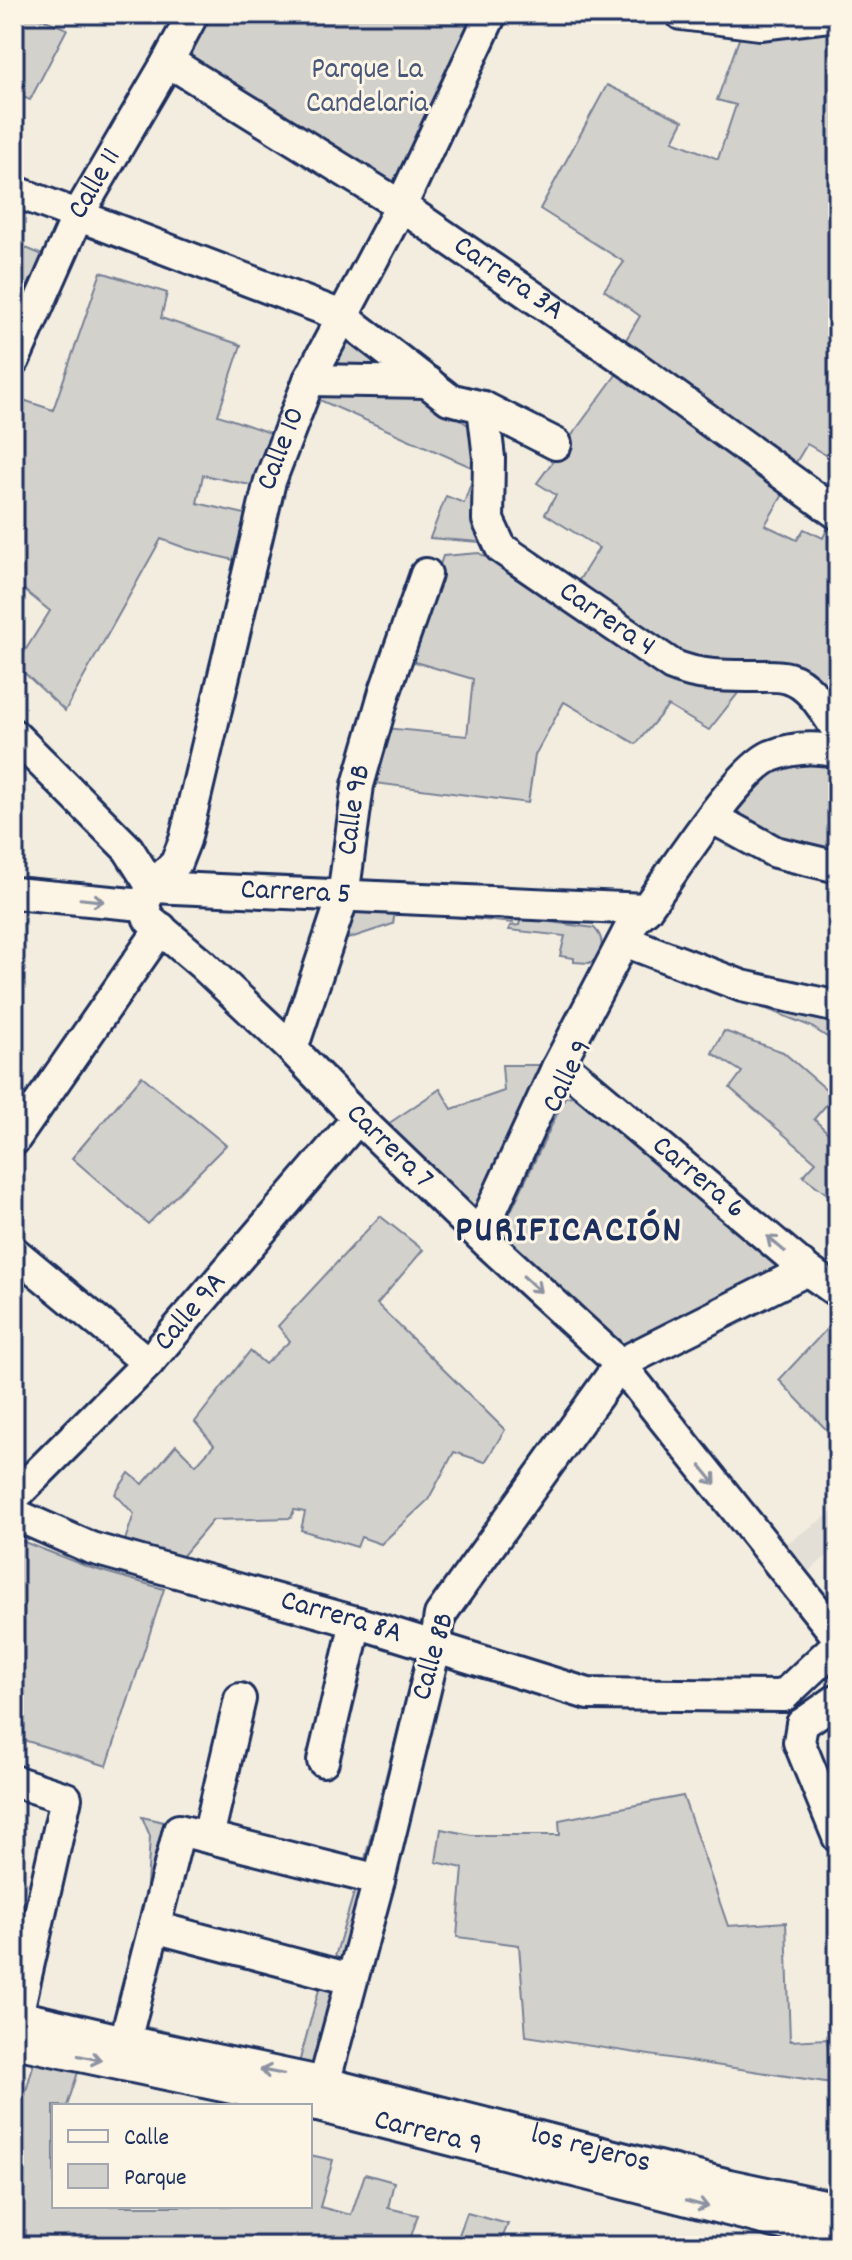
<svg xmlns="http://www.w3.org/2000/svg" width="852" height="2260" font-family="Dekko,sans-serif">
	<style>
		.built { fill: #e3dfd6 }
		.green { fill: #d3d1cc; stroke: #778095; stroke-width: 2 }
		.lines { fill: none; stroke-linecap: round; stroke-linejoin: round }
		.minor-casing { stroke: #1b2f5e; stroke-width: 36 }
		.minor { stroke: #fcf5e5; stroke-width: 30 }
		.oneway { stroke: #8c92a2 }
		.labels { text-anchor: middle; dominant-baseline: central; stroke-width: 6; stroke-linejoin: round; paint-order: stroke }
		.park-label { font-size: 30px; fill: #49587a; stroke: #fcf5e5 }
		.street-label { font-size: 30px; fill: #1b2f5e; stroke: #fcf5e5 }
		.district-label { font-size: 38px; font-weight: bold; letter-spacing: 2px; fill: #1b2f5e; stroke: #fcf5e5 }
	</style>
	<rect width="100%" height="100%" fill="#f3ede0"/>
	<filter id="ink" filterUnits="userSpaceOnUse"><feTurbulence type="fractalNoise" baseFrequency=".0125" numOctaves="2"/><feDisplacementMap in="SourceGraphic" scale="16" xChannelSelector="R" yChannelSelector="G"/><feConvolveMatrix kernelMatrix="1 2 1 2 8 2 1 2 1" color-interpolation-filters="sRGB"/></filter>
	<g filter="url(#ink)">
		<polygon class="built" points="838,1508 838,1546 806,1574 783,1546"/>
		<g class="green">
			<polygon points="14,14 31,14 67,29 30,100 14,93"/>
			<polygon points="199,14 483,14 397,195 179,58"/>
			<polygon points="838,23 838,462 807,444 792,469 621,348 640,316 604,290 624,262 540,209 607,85 683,121 673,141 718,159 736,105 717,100 743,28"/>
			<polygon points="14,243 50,258 33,296 14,287"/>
			<polygon points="101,272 167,293 161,318 241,345 218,415 279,436 255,486 203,475 197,503 249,515 238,561 188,549 161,539 65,711 16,665 50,611 24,590 14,603 14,397 53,410"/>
			<polygon points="343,330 407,376 323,373"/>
			<polygon points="621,368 791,481 765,525 797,540 804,529 823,538 829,525 838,531 838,712 829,696 693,664 576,585 599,548 545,514 556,495 537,483"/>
			<polygon points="319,386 421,391 469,426 483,461 492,543 430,538 446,496 464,503 476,469 315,398"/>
			<polygon points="479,553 665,670 742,688 709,730 668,706 636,744 564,702 535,755 528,803 367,782 385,728 467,736 473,679 408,660 443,556"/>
			<polygon points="838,762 838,862 723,817 775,763"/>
			<polygon points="344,901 515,913 513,923 395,911 393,924 341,941"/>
			<path d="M521,918L594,928C603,936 603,947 599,958L589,963L574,962V958L560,956L565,936L509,930L510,926L519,925Z"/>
			<polygon points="728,994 838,1020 838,1044 810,1026"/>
			<polygon points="724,1031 783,1052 834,1096 814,1119 838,1143 838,1202 803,1176 816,1162 730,1088 742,1072 712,1053"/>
			<polygon points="502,1065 542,1065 479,1223 376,1132 440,1089 452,1109 504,1091"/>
			<polygon points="142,1076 226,1145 148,1224 72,1158"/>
			<polygon points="582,1095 782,1255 780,1276 628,1353 502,1251 500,1234 565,1097"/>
			<polygon points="380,1216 423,1250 377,1304 505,1430 485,1462 454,1452 428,1500 381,1544 361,1537 357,1547 301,1530 305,1512 294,1510 291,1518 213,1520 175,1565 122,1549 134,1514 115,1494 129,1473 143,1484 176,1445 196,1465 214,1445 195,1422 250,1351 265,1364 290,1341 278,1326"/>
			<polygon points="834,1321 838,1324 838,1442 779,1380"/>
			<polygon points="14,1538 88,1567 164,1589 107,1766 14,1737"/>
			<polygon points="417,1654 425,1656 372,1864 364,1863"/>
			<polygon points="683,1796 728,1926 786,1922 790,2041 827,2039 832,2083 526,2036 519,1945 457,1937 463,1868 436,1862 441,1829 472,1835 560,1835 559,1820"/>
			<polygon points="142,1817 176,1825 145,1919 150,1836"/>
			<polygon points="356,1886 364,1888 342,1962 334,1960"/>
			<polygon points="321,1982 335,1985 310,2075 135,2036 138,2025 299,2063"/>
			<polygon points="36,2055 81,2063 67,2106 54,2106 54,2206 310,2206 310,2155 333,2160 320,2207 351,2215 365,2174 394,2182 388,2208 418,2215 408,2246 14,2246 14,2127 16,2127"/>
			<polygon points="467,2213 508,2224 499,2246 455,2246"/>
		</g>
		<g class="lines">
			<defs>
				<g id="minor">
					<polyline points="681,14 760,24 838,15"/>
					<path id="s1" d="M168,61L401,206L631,364L838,514"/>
					<polyline points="14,191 342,316 449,399 483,407 556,444"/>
					<path id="s2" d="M14,360L78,215L168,61L193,14"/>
					<polyline points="309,380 428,382"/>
					<path id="s3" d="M483,407L489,458L488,520L501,548L672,665C700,677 727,676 757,676C767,676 779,675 788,678C811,684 826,713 838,731"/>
					<path id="s4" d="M14,735L128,849L152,887L646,909"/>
					<polyline points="713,818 775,852 838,867"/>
					<path id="s5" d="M14,893L143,905L149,919L202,964L292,1049L358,1118L490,1245L620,1364L838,1637"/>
					<path id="s6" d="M143,905L152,887L176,863L185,840L270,481L309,380L401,206L491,14"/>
					<polyline points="635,945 742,986 838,1007"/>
					<path id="s7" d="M292,1049L343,897L358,785L385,691L426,574"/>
					<path id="s8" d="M557,1068L571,1072L807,1270L838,1292"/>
					<polyline points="14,1140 161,928"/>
					<path d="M480,1235L557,1068L635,919L646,909C672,874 736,772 771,756C794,747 815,746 838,752"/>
					<polyline points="14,1252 148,1363"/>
					<path id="s9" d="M14,1497L148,1363L358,1118"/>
					<path id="s10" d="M14,1514L91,1548L356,1622L588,1694L783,1696"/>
					<polyline points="783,1696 838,1644"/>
					<polyline points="802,1724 799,1742 838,1837"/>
					<polyline points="802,1724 838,1699"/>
					<polyline points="323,1761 356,1622"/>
					<polyline points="14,1781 66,1798 14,2029"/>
					<polyline points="208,1837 240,1699"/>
					<polyline points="154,1927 351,1979"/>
					<path id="s11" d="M14,2015L125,2041L325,2083L729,2185L838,2208"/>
					<polyline points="125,2041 179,1830 379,1880"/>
					<path id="s12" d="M14,2042L318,2106L838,2238"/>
					<polyline points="318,2106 379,1880 435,1648 440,1615 620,1364 807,1270"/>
				</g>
			</defs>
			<use href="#minor" class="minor-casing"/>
			<use href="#minor" class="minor"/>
		</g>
		<defs><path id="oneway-shaft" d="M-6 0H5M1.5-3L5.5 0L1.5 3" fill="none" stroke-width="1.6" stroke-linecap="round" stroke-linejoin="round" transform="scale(2)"/></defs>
		<g class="oneway">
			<use href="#oneway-shaft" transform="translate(92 900) rotate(6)"/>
			<use href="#oneway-shaft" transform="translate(776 1244) rotate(-140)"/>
			<use href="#oneway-shaft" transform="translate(532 1284) rotate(42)"/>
			<use href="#oneway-shaft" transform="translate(708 1475) rotate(51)"/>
			<use href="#oneway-shaft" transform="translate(90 2058) rotate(12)"/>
			<use href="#oneway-shaft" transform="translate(272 2072) rotate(-169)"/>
			<use href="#oneway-shaft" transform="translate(697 2204) rotate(15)"/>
		</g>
	</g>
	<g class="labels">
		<g class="park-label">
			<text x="367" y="71">Parque La<tspan x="367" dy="34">Candelaria</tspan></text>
		</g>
		<g class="street-label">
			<text stroke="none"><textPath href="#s2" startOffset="194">Calle 11</textPath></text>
			<text stroke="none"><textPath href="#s1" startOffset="404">Carrera 3A</textPath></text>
			<text stroke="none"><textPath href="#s6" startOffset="482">Calle 10</textPath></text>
			<text stroke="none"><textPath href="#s3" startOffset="272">Carrera 4</textPath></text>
			<text stroke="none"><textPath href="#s7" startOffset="248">Calle 9B</textPath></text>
			<text stroke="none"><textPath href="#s4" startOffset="350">Carrera 5</textPath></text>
			<text transform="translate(569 1077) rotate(-64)">Calle 9</text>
			<text stroke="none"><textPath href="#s5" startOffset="476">Carrera 7</textPath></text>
			<text stroke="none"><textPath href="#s8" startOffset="180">Carrera 6</textPath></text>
			<text stroke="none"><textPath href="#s9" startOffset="256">Calle 9A</textPath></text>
			<text stroke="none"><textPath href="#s10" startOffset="344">Carrera 8A</textPath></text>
			<text transform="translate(435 1657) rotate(-74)">Calle 8B</text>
			<text stroke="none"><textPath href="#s12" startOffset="424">Carrera 9</textPath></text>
			<text stroke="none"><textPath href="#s11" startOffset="592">los rejeros</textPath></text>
		</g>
		<g class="district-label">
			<text x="569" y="1232">PURIFICACIÓN</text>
		</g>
	</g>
	<rect width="852" height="2260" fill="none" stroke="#fcf5e5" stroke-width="48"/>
	<rect x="24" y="24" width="804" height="2212" fill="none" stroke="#1b2f5e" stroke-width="3" filter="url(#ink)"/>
	<rect x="52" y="2104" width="260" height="104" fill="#fcf5e5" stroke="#a2a6af" stroke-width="2"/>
	<rect x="68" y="2130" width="40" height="12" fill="#fcf5e5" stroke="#a2a6af" stroke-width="2"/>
	<text x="124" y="2144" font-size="24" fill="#1b2f5e">Calle</text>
	<rect x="68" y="2164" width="40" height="24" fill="#d3d1cc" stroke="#a2a6af" stroke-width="2"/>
	<text x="124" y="2184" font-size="24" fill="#1b2f5e">Parque</text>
</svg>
